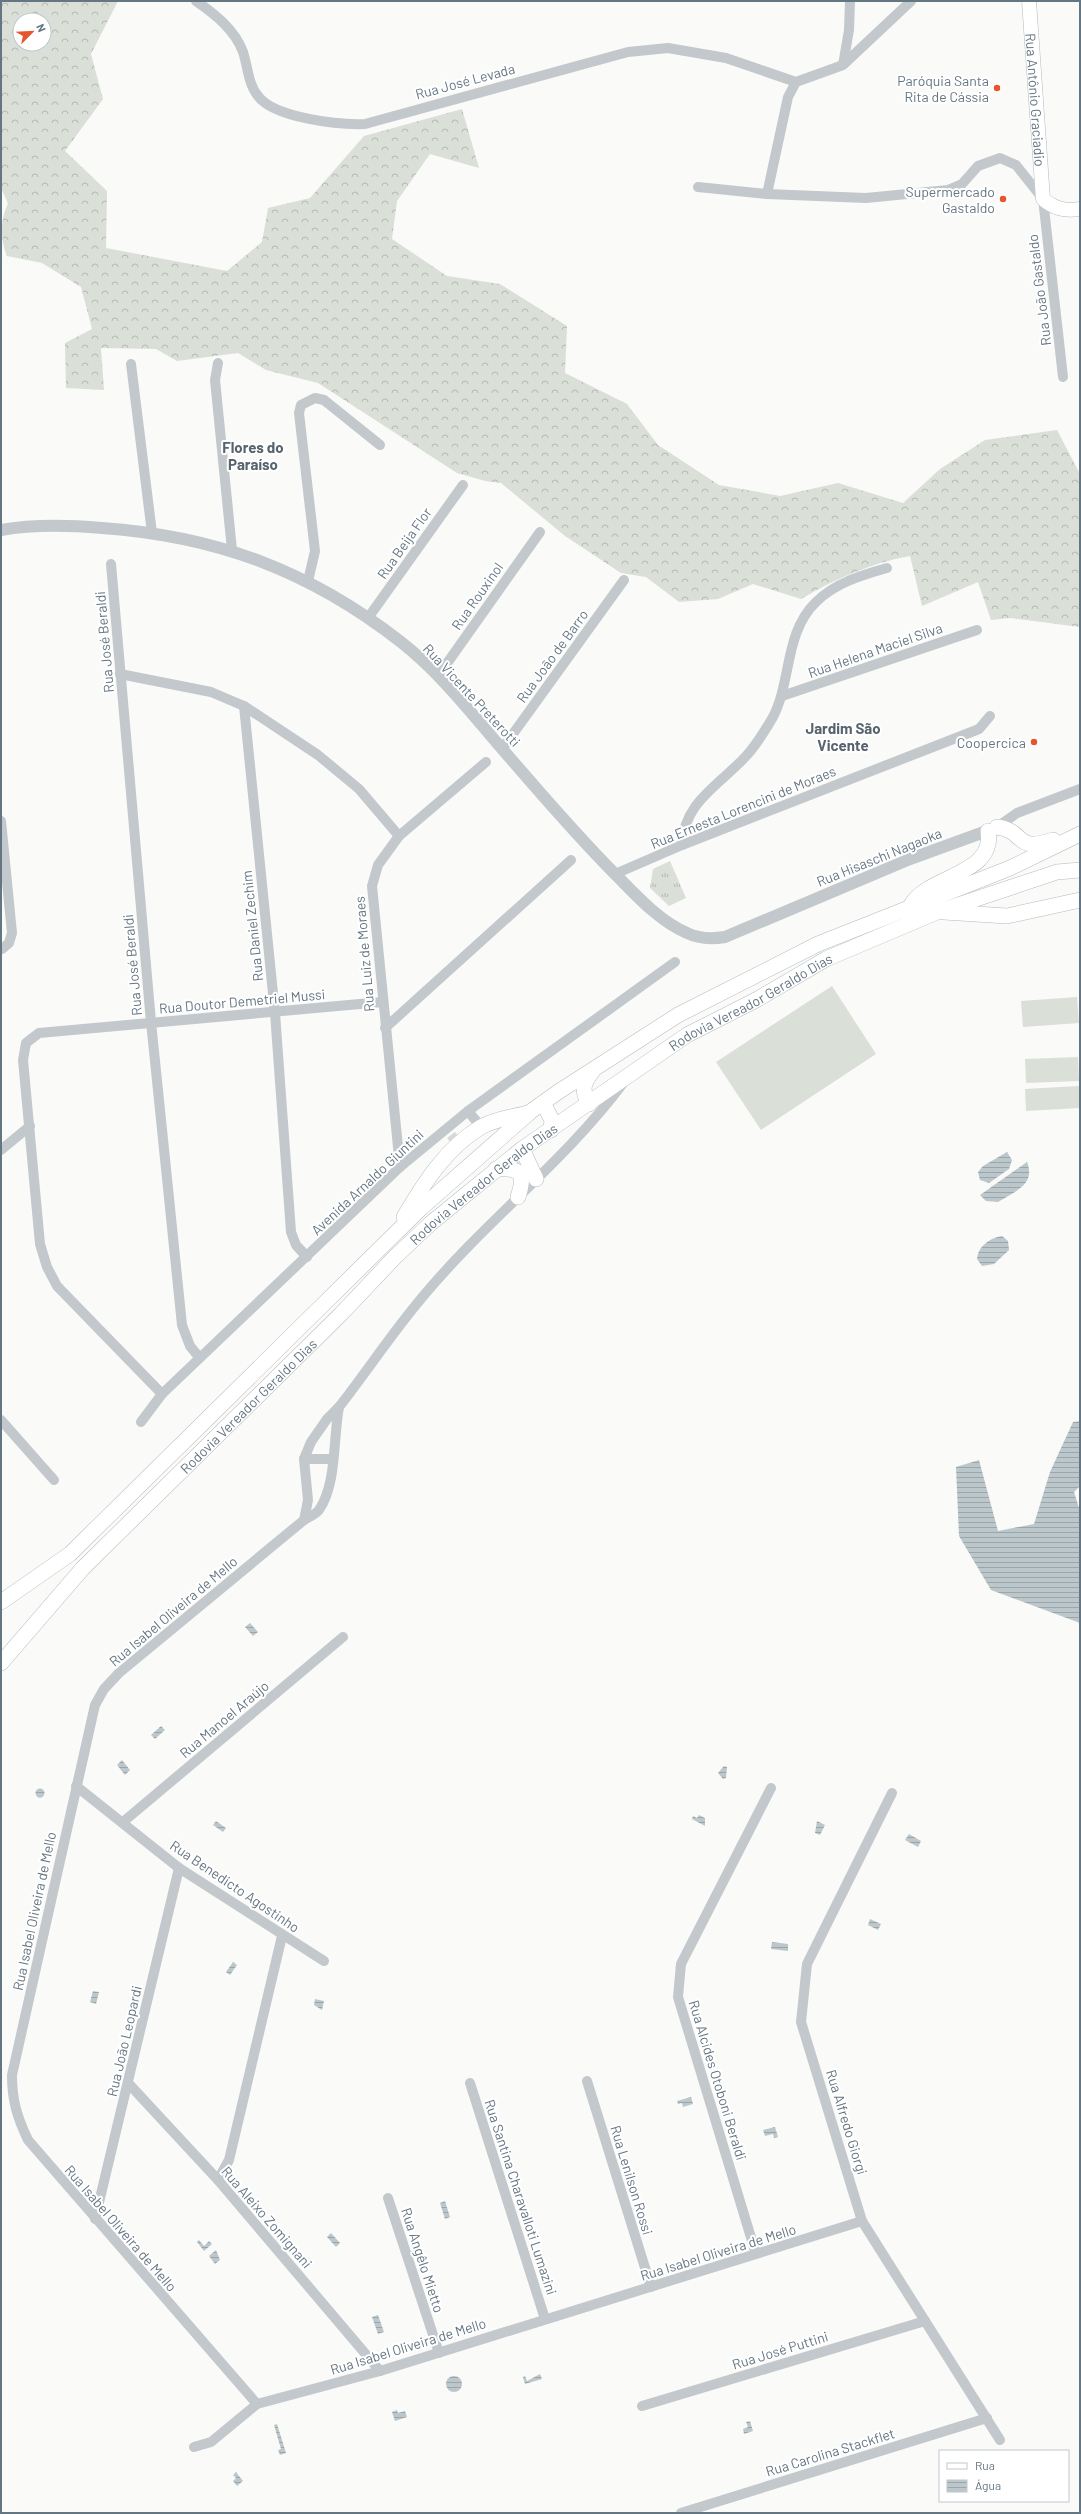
<svg xmlns="http://www.w3.org/2000/svg" width="1081" height="2514" font-family="Barlow,sans-serif">
	<style>
		.grass { fill: url(#grass-tufts) }
		.forest { fill: url(#forest-crowns); fill-rule: evenodd }
		.pitch { fill: #dadfd7 }
		.water { fill: url(#water-rules) }
		.lines { fill: none; stroke-linecap: round; stroke-linejoin: round }
		.minor-tunnel { stroke: #d5d9db; stroke-width: 10; stroke-dasharray: 10 5; stroke-linecap: butt }
		.secondary-casing { stroke: #b3babf; stroke-width: 15 }
		.primary-casing { stroke: #b5babe; stroke-width: 16 }
		.minor { stroke: #c3c8cc; stroke-width: 10 }
		.tertiary { stroke: #c3c8cc; stroke-width: 12 }
		.secondary { stroke: #fff; stroke-width: 14 }
		.primary { stroke: #fff; stroke-width: 15 }
		.poi-dot { fill: #e4572e; stroke: #fff; stroke-width: 1.5 }
		.labels { text-anchor: middle; dominant-baseline: central; stroke-width: 4; stroke-linejoin: round; paint-order: stroke }
		.poi-label { font-size: 14px; fill: #657683; stroke: #fff; text-anchor: end }
		.street-label { font-size: 14px; fill: #657683; stroke: #fff }
		.neighbourhood-label { font-size: 15px; font-weight: bold; fill: #57646e; stroke: #fff }
	</style>
	<defs>
		<pattern id="grass-tufts" width="24" height="20" patternUnits="userSpaceOnUse"><rect width="24" height="20" fill="#dadfd7"/><path d="M3 7l-1-3M5 7V3M7 7l1-3M15 17l-1-3M17 17v-4M19 17l1-3" fill="none" stroke="#b4b9b4"/></pattern>
		<pattern id="forest-crowns" width="20" height="18" patternUnits="userSpaceOnUse"><rect width="20" height="18" fill="#dadfd7"/><path d="M2 6a3 3 0 1 1 6 0M12 15a3 3 0 1 1 6 0" fill="none" stroke="#b4b9b4"/></pattern>
		<pattern id="water-rules" width="6" height="5" patternUnits="userSpaceOnUse"><rect width="6" height="5" fill="#bbc7cb"/><path d="M0 2.5h6" fill="none" stroke="#9ca6aa"/></pattern>
	</defs>
	<rect width="100%" height="100%" fill="#fafaf8"/>
	<polygon class="grass" points="670,861 686,898 669,906 650,888 653,869"/>
	<path class="forest" d="M1,1H118L91,54L103,99L65,151L107,191L106,248L227,271L262,242L268,208L310,198L364,136L462,109L479,168L430,154L397,201L392,239L447,276L500,284L567,326L565,373L627,404L658,445L719,485L780,496L838,483L903,503L940,469L985,440L1057,430L1080,474V627L1010,618L991,620L978,582L922,606L910,556C871,563 835,579 801,599L753,584L718,599L679,602L646,577L621,573L565,536L501,483L485,481L457,473L318,383L266,370L238,353L177,361L156,349L101,348L104,390L66,388L65,343L92,329L81,287L42,263L7,256C0,238 0,221 8,203L1,188ZM20,20H44V44H20Z"/>
	<g class="pitch">
		<polygon points="832,986 876,1054 761,1130 716,1062"/>
		<polygon points="1077,997 1079,1023 1023,1027 1021,1001"/>
		<polygon points="1078,1057 1079,1081 1026,1083 1025,1059"/>
		<polygon points="1079,1086 1080,1108 1026,1111 1025,1089"/>
	</g>
	<g class="water">
		<polygon points="1007,1152 1012,1160 1009,1169 989,1183 980,1180 978,1172 983,1166"/>
		<path d="M1027,1162C1036,1185 1015,1191 998,1202L986,1201L980,1195Z"/>
		<path d="M1002,1236L1008,1241L1009,1250L994,1264L982,1266L977,1259C978,1246 990,1238 1002,1236Z"/>
		<polygon points="1080,1421 1080,1486 1074,1492 1080,1511 1080,1623 991,1590 959,1536 956,1467 979,1460 998,1531 1034,1524 1050,1472 1073,1422"/>
		<polygon points="250,1623 258,1632 253,1636 245,1627"/>
		<polygon points="161,1726 165,1730 155,1739 151,1735"/>
		<polygon points="122,1760 130,1770 125,1775 117,1765"/>
		<polygon points="724,1766 727,1767 726,1778 723,1779 718,1773"/>
		<circle cx="40" cy="1793" r="4.5"/>
		<polygon points="699,1815 705,1818 705,1826 692,1819 693,1816 697,1818"/>
		<polygon points="216,1821 226,1828 223,1832 213,1825"/>
		<polygon points="817,1821 825,1825 820,1835 815,1833"/>
		<polygon points="909,1834 921,1841 918,1847 905,1840"/>
		<polygon points="870,1919 881,1924 878,1930 868,1925"/>
		<polygon points="772,1942 788,1944 788,1951 771,1949"/>
		<polygon points="233,1962 237,1965 230,1975 226,1972"/>
		<polygon points="93,1991 99,1992 96,2004 90,2002"/>
		<polygon points="315,1999 324,2001 322,2010 314,2005"/>
		<polygon points="691,2097 693,2104 683,2107 682,2103 678,2104 677,2101"/>
		<polygon points="775,2127 778,2137 774,2138 773,2134 765,2136 763,2130"/>
		<polygon points="445,2201 450,2217 445,2219 440,2203"/>
		<polygon points="331,2233 340,2243 336,2247 327,2237"/>
		<polygon points="199,2240 204,2246 209,2241 212,2244 204,2251 197,2242"/>
		<polygon points="216,2250 220,2260 215,2264 209,2256"/>
		<polygon points="378,2315 384,2332 378,2334 372,2317"/>
		<polygon points="540,2374 542,2379 525,2384 523,2377 525,2376 527,2381"/>
		<circle cx="454" cy="2384" r="8"/>
		<polygon points="397,2410 398,2413 405,2411 407,2417 395,2421 392,2412"/>
		<polygon points="750,2421 753,2431 744,2434 743,2429 748,2427 746,2422"/>
		<polygon points="277,2424 286,2453 280,2455 278,2450 281,2449 274,2425"/>
		<polygon points="236,2472 243,2481 237,2486 233,2481 236,2478 233,2475"/>
	</g>
	<g class="lines">
		<polyline class="minor-tunnel" points="451,1135 455,1140"/>
		<defs>
			<g id="secondary">
				<path id="s1" d="M1029,1L1043,199C1055,209 1064,211 1080,209"/>
			</g>
			<g id="primary">
				<path d="M997,827C1027,831 1013,853 1053,840"/>
				<path d="M911,905C928,875 996,875 988,831"/>
				<polyline points="944,912 1007,916 1080,900"/>
				<polyline points="543,1103 552,1120 551,1130"/>
				<path d="M589,1104C581,1090 583,1083 593,1071"/>
				<polyline points="522,1149 536,1179"/>
				<path d="M496,1169C520,1168 526,1172 518,1197"/>
				<path d="M404,1217C424,1183 446,1148 481,1127C495,1119 512,1117 528,1113"/>
				<polyline points="1,1602 70,1554 420,1209 530,1112 558,1092 678,1015 818,944 1010,868 1080,834"/>
				<path id="s2" d="M1,1663L83,1568L341,1314L395,1257L431,1223L522,1149L687,1035L756,1000L826,959L937,912L1057,872L1080,870"/>
			</g>
		</defs>
		<use href="#secondary" class="secondary-casing"/>
		<use href="#primary" class="primary-casing"/>
		<g class="minor">
			<path d="M196,1C215,14 235,30 243,52C248,67 248,84 258,96C274,118 339,125 365,124L628,52L668,48L726,58L796,82"/>
			<polyline points="844,64 911,1"/>
			<polyline points="698,187 767,194 866,198 948,190 962,184 978,166 1000,158 1016,165 1043,199 1063,377"/>
			<polyline points="767,194 788,97 796,82 843,65 849,30 850,1"/>
			<polyline points="218,363 215,380 232,550"/>
			<polyline points="131,364 152,533"/>
			<polyline points="111,564 151,1022 182,1325 190,1346 199,1357"/>
			<polyline points="308,581 315,551 299,413 301,405 315,398 324,400 380,445"/>
			<polyline points="368,618 463,485"/>
			<polyline points="120,674 211,692 244,706 318,755 359,789 399,836"/>
			<polyline points="438,676 540,532"/>
			<polyline points="782,696 977,630"/>
			<polyline points="244,706 275,1013 291,1232 296,1245 307,1257"/>
			<polyline points="502,749 624,580"/>
			<polyline points="1,821 12,933 9,943 2,949"/>
			<polyline points="997,827 1017,813 1080,789"/>
			<path d="M682,845C684,801 720,785 747,755C757,744 766,729 773,717C792,680 784,633 816,602C835,583 862,575 887,568"/>
			<polyline points="615,874 682,845 979,729 990,716"/>
			<polyline points="385,1028 571,860"/>
			<polyline points="468,1111 481,1127"/>
			<polyline points="1,1150 30,1126"/>
			<polyline points="400,1167 372,886 378,865 399,836 486,762"/>
			<polyline points="162,1394 57,1286 47,1267 40,1244 23,1060 26,1043 39,1033 382,1002"/>
			<polyline points="1,1420 54,1480"/>
			<polyline points="141,1422 162,1394 400,1167 468,1111 675,962"/>
			<polyline points="304,1459 333,1459"/>
			<path d="M304,1520L308,1500L304,1459L311,1442L327,1419L339,1407C368,1370 394,1330 425,1294C487,1220 566,1160 624,1082"/>
			<polyline points="76,1786 179,1868 324,1961"/>
			<polyline points="892,1793 807,1964 801,2022 862,2221 1000,2440"/>
			<polyline points="123,1822 343,1637"/>
			<polyline points="587,2081 651,2287"/>
			<polyline points="470,2083 545,2319"/>
			<polyline points="129,2084 218,2180 380,2371"/>
			<polyline points="218,2180 229,2160 282,1936"/>
			<polyline points="388,2198 439,2353"/>
			<polyline points="95,2219 179,1868"/>
			<polyline points="756,2254 678,1997 681,1964 771,1788"/>
			<path d="M257,2404L28,2140C17,2117 12,2100 12,2075L95,1705L104,1689L119,1673L304,1520C309,1517 316,1514 319,1510C337,1484 333,1438 339,1407"/>
			<polyline points="642,2406 925,2321"/>
			<polyline points="194,2447 211,2442 257,2404 380,2371 862,2221"/>
			<polyline points="681,2513 987,2418"/>
		</g>
		<path class="tertiary" d="M1,530C34,524 69,525 102,528C217,536 310,571 401,642C438,671 468,709 498,744C536,788 574,833 616,875C637,896 659,921 687,933C699,939 712,939 725,937L910,859L995,828"/>
		<use href="#secondary" class="secondary"/>
		<use href="#primary" class="primary"/>
	</g>
	<g class="poi-dot">
		<circle cx="997" cy="88" r="4"/>
		<circle cx="1003" cy="199" r="4"/>
		<circle cx="1034" cy="742" r="4"/>
	</g>
	<g class="labels">
		<g class="poi-label">
			<text x="989" y="80">Paróquia Santa<tspan x="989" dy="16">Rita de Cássia</tspan></text>
			<text x="995" y="191">Supermercado<tspan x="995" dy="16">Gastaldo</tspan></text>
			<text x="1026" y="742">Coopercica</text>
		</g>
		<g class="street-label">
			<text transform="translate(465 81) rotate(-15)">Rua José Levada</text>
			<text stroke="none"><textPath href="#s1" startOffset="99">Rua Antônio Graciadio</textPath></text>
			<text transform="translate(1039 290) rotate(-97)">Rua João Gastaldo</text>
			<text transform="translate(404 543) rotate(-55)">Rua Beija Flor</text>
			<text transform="translate(477 596) rotate(-55)">Rua Rouxinol</text>
			<text transform="translate(104 642) rotate(-95)">Rua José Beraldi</text>
			<text transform="translate(875 650) rotate(-19)">Rua Helena Maciel Silva</text>
			<text transform="translate(552 656) rotate(-54)">Rua João de Barro</text>
			<text transform="translate(472 695) rotate(47)">Rua Vicente Preterotti</text>
			<text transform="translate(743 807) rotate(-22)">Rua Ernesta Lorencini de Moraes</text>
			<text transform="translate(879 857) rotate(-22)">Rua Hisaschi Nagaoka</text>
			<text transform="translate(252 926) rotate(-96)">Rua Daniel Zechim</text>
			<text transform="translate(364 954) rotate(-95)">Rua Luiz de Moraes</text>
			<text transform="translate(132 965) rotate(-95)">Rua José Beraldi</text>
			<text transform="translate(242 1001) rotate(-5)">Rua Doutor Demetriel Mussi</text>
			<text stroke="none"><textPath href="#s2" startOffset="1005">Rodovia Vereador Geraldo Dias</textPath></text>
			<text transform="translate(367 1182) rotate(-43)">Avenida Arnaldo Giuntini</text>
			<text stroke="none"><textPath href="#s2" startOffset="681">Rodovia Vereador Geraldo Dias</textPath></text>
			<text stroke="none"><textPath href="#s2" startOffset="357">Rodovia Vereador Geraldo Dias</textPath></text>
			<text transform="translate(173 1611) rotate(-40)">Rua Isabel Oliveira de Mello</text>
			<text transform="translate(224 1719) rotate(-40)">Rua Manoel Araújo</text>
			<text transform="translate(235 1886) rotate(34)">Rua Benedicto Agostinho</text>
			<text transform="translate(34 1911) rotate(-78)">Rua Isabel Oliveira de Mello</text>
			<text transform="translate(124 2041) rotate(-77)">Rua João Leopardi</text>
			<text transform="translate(718 2080) rotate(73)">Rua Alcides Otoboni Beraldi</text>
			<text transform="translate(847 2122) rotate(73)">Rua Alfredo Giorgi</text>
			<text transform="translate(632 2180) rotate(73)">Rua Lenilson Rossi</text>
			<text transform="translate(521 2197) rotate(72)">Rua Santina Charavalloti Lumazini</text>
			<text transform="translate(267 2217) rotate(49)">Rua Aleixo Zomignani</text>
			<text transform="translate(121 2228) rotate(49)">Rua Isabel Oliveira de Mello</text>
			<text transform="translate(718 2252) rotate(-17)">Rua Isabel Oliveira de Mello</text>
			<text transform="translate(423 2260) rotate(72)">Rua Angêlo Mietto</text>
			<text transform="translate(408 2346) rotate(-17)">Rua Isabel Oliveira de Mello</text>
			<text transform="translate(780 2350) rotate(-17)">Rua José Puttini</text>
			<text transform="translate(830 2452) rotate(-17)">Rua Carolina Stackflet</text>
		</g>
		<g class="neighbourhood-label">
			<text x="253" y="447">Flores do<tspan x="253" dy="17">Paraíso</tspan></text>
			<text x="843" y="728">Jardim São<tspan x="843" dy="17">Vicente</tspan></text>
		</g>
	</g>
	<rect width="1081" height="2514" fill="none" stroke="#657683" stroke-width="4"/>
	<rect x="939" y="2450" width="130" height="52" fill="#ffffff" stroke="#c1c8cd"/>
	<rect x="947" y="2463" width="20" height="6" fill="#ffffff" stroke="#c1c8cd"/>
	<text x="975" y="2470" font-size="12" fill="#657683">Rua</text>
	<rect x="947" y="2480" width="20" height="12" fill="url(#water-rules)" stroke="#c1c8cd"/>
	<text x="975" y="2490" font-size="12" fill="#657683">Água</text>
	<g transform="translate(32 32) rotate(66)"><circle r="19" fill="#ffffff" stroke="#c1c8cd"/>
	<path d="M0-3L7 15L0 10L-7 15Z" fill="#e4572e"/>
	<text y="-6" font-size="11" font-weight="bold" text-anchor="middle" fill="#657683">N</text>
	</g>
</svg>
